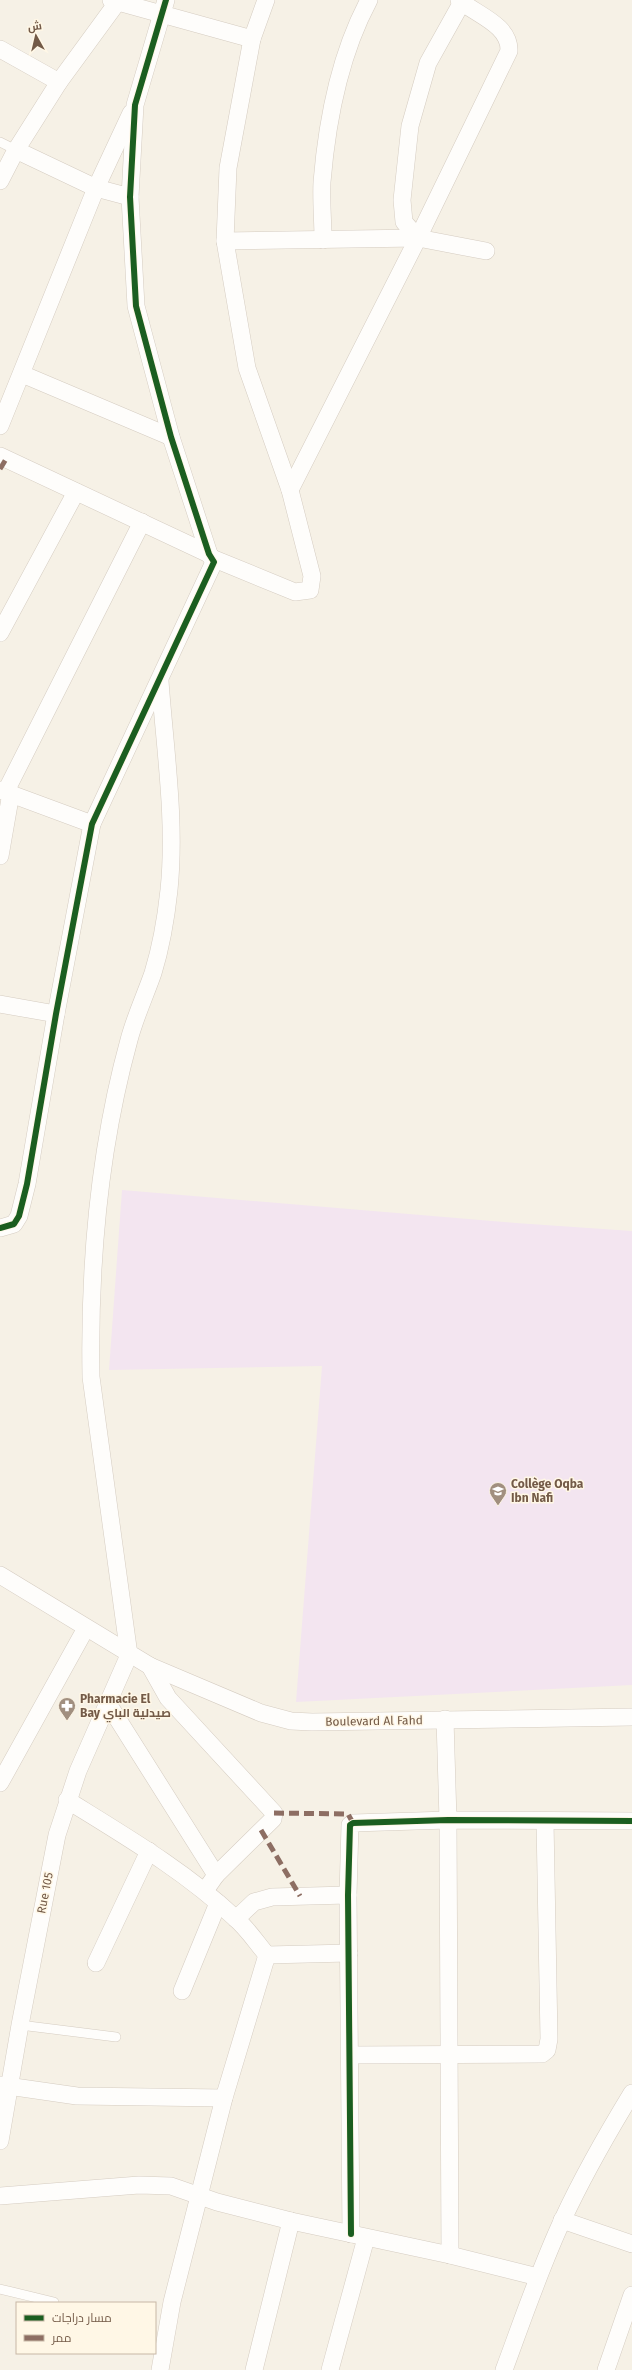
<svg xmlns="http://www.w3.org/2000/svg" width="632" height="2370" font-family="'Fira Sans',Cairo,sans-serif">
	<style>
		.education { fill: #f3e5f0 }
		.lines { fill: none; stroke-linecap: round; stroke-linejoin: round }
		.lane-casing { stroke: #d5ccc1; stroke-width: 10 }
		.street-casing { stroke: #d5ccc1; stroke-width: 18 }
		.lane { stroke: #fefdfb; stroke-width: 9 }
		.street { stroke: #fefdfb; stroke-width: 17 }
		.quiet { stroke: #8d6e63; stroke-width: 5; stroke-dasharray: 10 5; stroke-linecap: butt }
		.cycleway-casing { stroke: #fff7e6; stroke-width: 8 }
		.cycleway { stroke: #1b5e20; stroke-width: 6 }
		.labels { text-anchor: middle; dominant-baseline: central; stroke-width: 3; stroke-linejoin: round; paint-order: stroke }
		.poi-label { font-size: 12px; font-weight: bold; fill: #735a47; stroke: #fff7e6; text-anchor: start }
		.street-label { font-size: 12px; fill: #735a47; stroke: #fff7e6 }
	</style>
	<rect width="100%" height="100%" fill="#f6f1e6"/>
	<polygon class="education" points="122,1190 516,1223 632,1231 632,1685 296,1702 322,1366 109,1370"/>
	<g class="lines">
		<defs>
			<g id="lane">
				<polyline points="0,142 16,150"/>
				<polyline points="20,2025 116,2037"/>
				<polyline points="0,2289 54,2302"/>
			</g>
			<g id="street">
				<polyline points="111,0 252,39"/>
				<polyline points="0,49 59,82"/>
				<polyline points="16,150 96,188 130,197"/>
				<polyline points="0,181 16,150 59,82 119,0"/>
				<polyline points="418,238 404,222 402,200 410,126 428,63 462,2"/>
				<path d="M323,240C323,221 321,201 322,182C327,121 340,54 369,0"/>
				<polyline points="225,241 418,238 486,251"/>
				<polyline points="22,374 171,437"/>
				<polyline points="0,426 96,188 131,113"/>
				<polyline points="0,456 209,554"/>
				<path d="M290,490L418,238L509,51C510,25 477,15 459,0"/>
				<polyline points="212,558 295,592 310,590 312,576 290,490 247,368 225,241 228,168 252,39 266,0"/>
				<polyline points="0,633 76,492"/>
				<polyline points="0,790 92,824"/>
				<polyline points="6,791 142,522"/>
				<polyline points="0,856 11,793"/>
				<polyline points="0,1004 56,1014"/>
				<polyline points="0,1228 14,1224 19,1216 27,1184 56,1014 92,824 214,562 209,554 171,437 136,306 130,197 135,105 166,0"/>
				<polyline points="0,1575 150,1666 261,1713 291,1721 312,1722 632,1717"/>
				<path d="M129,1655L91,1377C89,1265 99,1149 129,1040C135,1017 145,996 153,973C161,947 166,918 169,890C176,821 165,750 160,681"/>
				<polyline points="150,1666 168,1698 274,1813 273,1819 216,1875"/>
				<polyline points="107,1702 216,1875 209,1885"/>
				<polyline points="445,1719 448,1820 450,2255"/>
				<polyline points="0,1783 86,1628"/>
				<path d="M67,1800C125,1836 185,1871 235,1918C247,1928 256,1942 267,1955"/>
				<polyline points="236,1919 254,1902 272,1897 348,1895"/>
				<polyline points="267,1955 349,1953"/>
				<polyline points="96,1963 149,1851"/>
				<polyline points="182,1991 218,1903"/>
				<polyline points="350,2055 542,2054 547,2050 549,2039 545,1821"/>
				<polyline points="0,2085 77,2096 224,2098"/>
				<polyline points="0,2141 20,2025 57,1835 78,1771 129,1655"/>
				<polyline points="0,2196 139,2185 171,2186 217,2202 291,2221 450,2255 538,2277"/>
				<polyline points="562,2220 632,2244"/>
				<polyline points="351,2234 348,1895 350,1825 353,1823 448,1820 632,1821"/>
				<polyline points="160,2370 172,2302 224,2098 267,1955"/>
				<polyline points="254,2370 291,2221"/>
				<polyline points="330,2370 366,2238"/>
				<path d="M504,2370C523,2319 540,2268 563,2219C583,2176 607,2134 632,2093"/>
				<polyline points="606,2370 632,2295"/>
			</g>
		</defs>
		<use href="#lane" class="lane-casing"/>
		<use href="#street" class="street-casing"/>
		<use href="#lane" class="lane"/>
		<use href="#street" class="street"/>
		<g class="quiet">
			<polyline points="0,469 6,459"/>
			<polyline points="274,1813 348,1814 353,1823"/>
			<polyline points="261,1830 300,1896"/>
		</g>
		<defs>
			<g id="cycleway">
				<polyline points="0,1228 14,1224 19,1216 27,1184 56,1014 92,824 214,562 209,554 171,437 136,306 130,197 135,105 166,0"/>
				<polyline points="351,2234 348,1895 350,1825 353,1823 448,1820 632,1821"/>
			</g>
		</defs>
		<use href="#cycleway" class="cycleway-casing"/>
		<use href="#cycleway" class="cycleway"/>
	</g>
	<defs>
		<symbol id="school-pin" viewBox="-11 -11 22 30"><path d="M0 17L-7.5 6A9.5 9.5 0 1 1 7.5 6Z" fill="#a18f7f" stroke="#fff7e6"/><path d="M0-5L7-2L0 1L-7-2ZM-4 1L0 2.5L4 1V4Q0 6-4 4Z" fill="#fff"/></symbol>
		<symbol id="pharmacy-pin" viewBox="-11 -11 22 30"><path d="M0 17L-7.5 6A9.5 9.5 0 1 1 7.5 6Z" fill="#a18f7f" stroke="#fff7e6"/><path d="M-2-6h4v4h4v4h-4v4h-4v-4h-4v-4h4Z" fill="#fff"/></symbol>
	</defs>
	<g fill-rule="evenodd">
		<use href="#school-pin" x="488" y="1481" width="20" height="27"/>
		<use href="#pharmacy-pin" x="57" y="1696" width="20" height="27"/>
	</g>
	<g class="labels">
		<g class="poi-label">
			<text x="511" y="1484">Collège Oqba<tspan x="511" dy="14">Ibn Nafi</tspan></text>
			<text x="80" y="1699">Pharmacie El<tspan x="80" dy="14">Bay صيدلية الباي</tspan></text>
		</g>
		<g class="street-label">
			<text transform="translate(374 1721) rotate(-1)">Boulevard Al Fahd</text>
			<text transform="translate(45 1893) rotate(-79)">Rue 105</text>
		</g>
	</g>
	<rect x="16" y="2302" width="140" height="52" fill="#fff7e6" stroke="#c7b8a6"/>
	<rect x="24" y="2315" width="20" height="6" fill="#1b5e20" stroke="#c7b8a6"/>
	<text x="52" y="2322" font-size="12" fill="#735a47">مسار دراجات</text>
	<rect x="24" y="2335" width="20" height="6" fill="#8d6e63" stroke="#c7b8a6"/>
	<text x="52" y="2342" font-size="12" fill="#735a47">ممر</text>
	<g transform="translate(36 36) rotate(352)" stroke="#fff7e6" stroke-width="3" paint-order="stroke">
	<path d="M0-3L7 15L0 10L-7 15Z" fill="#735a47"/>
	<text y="-6" font-size="11" font-weight="bold" text-anchor="middle" fill="#735a47">ش</text>
	</g>
</svg>
